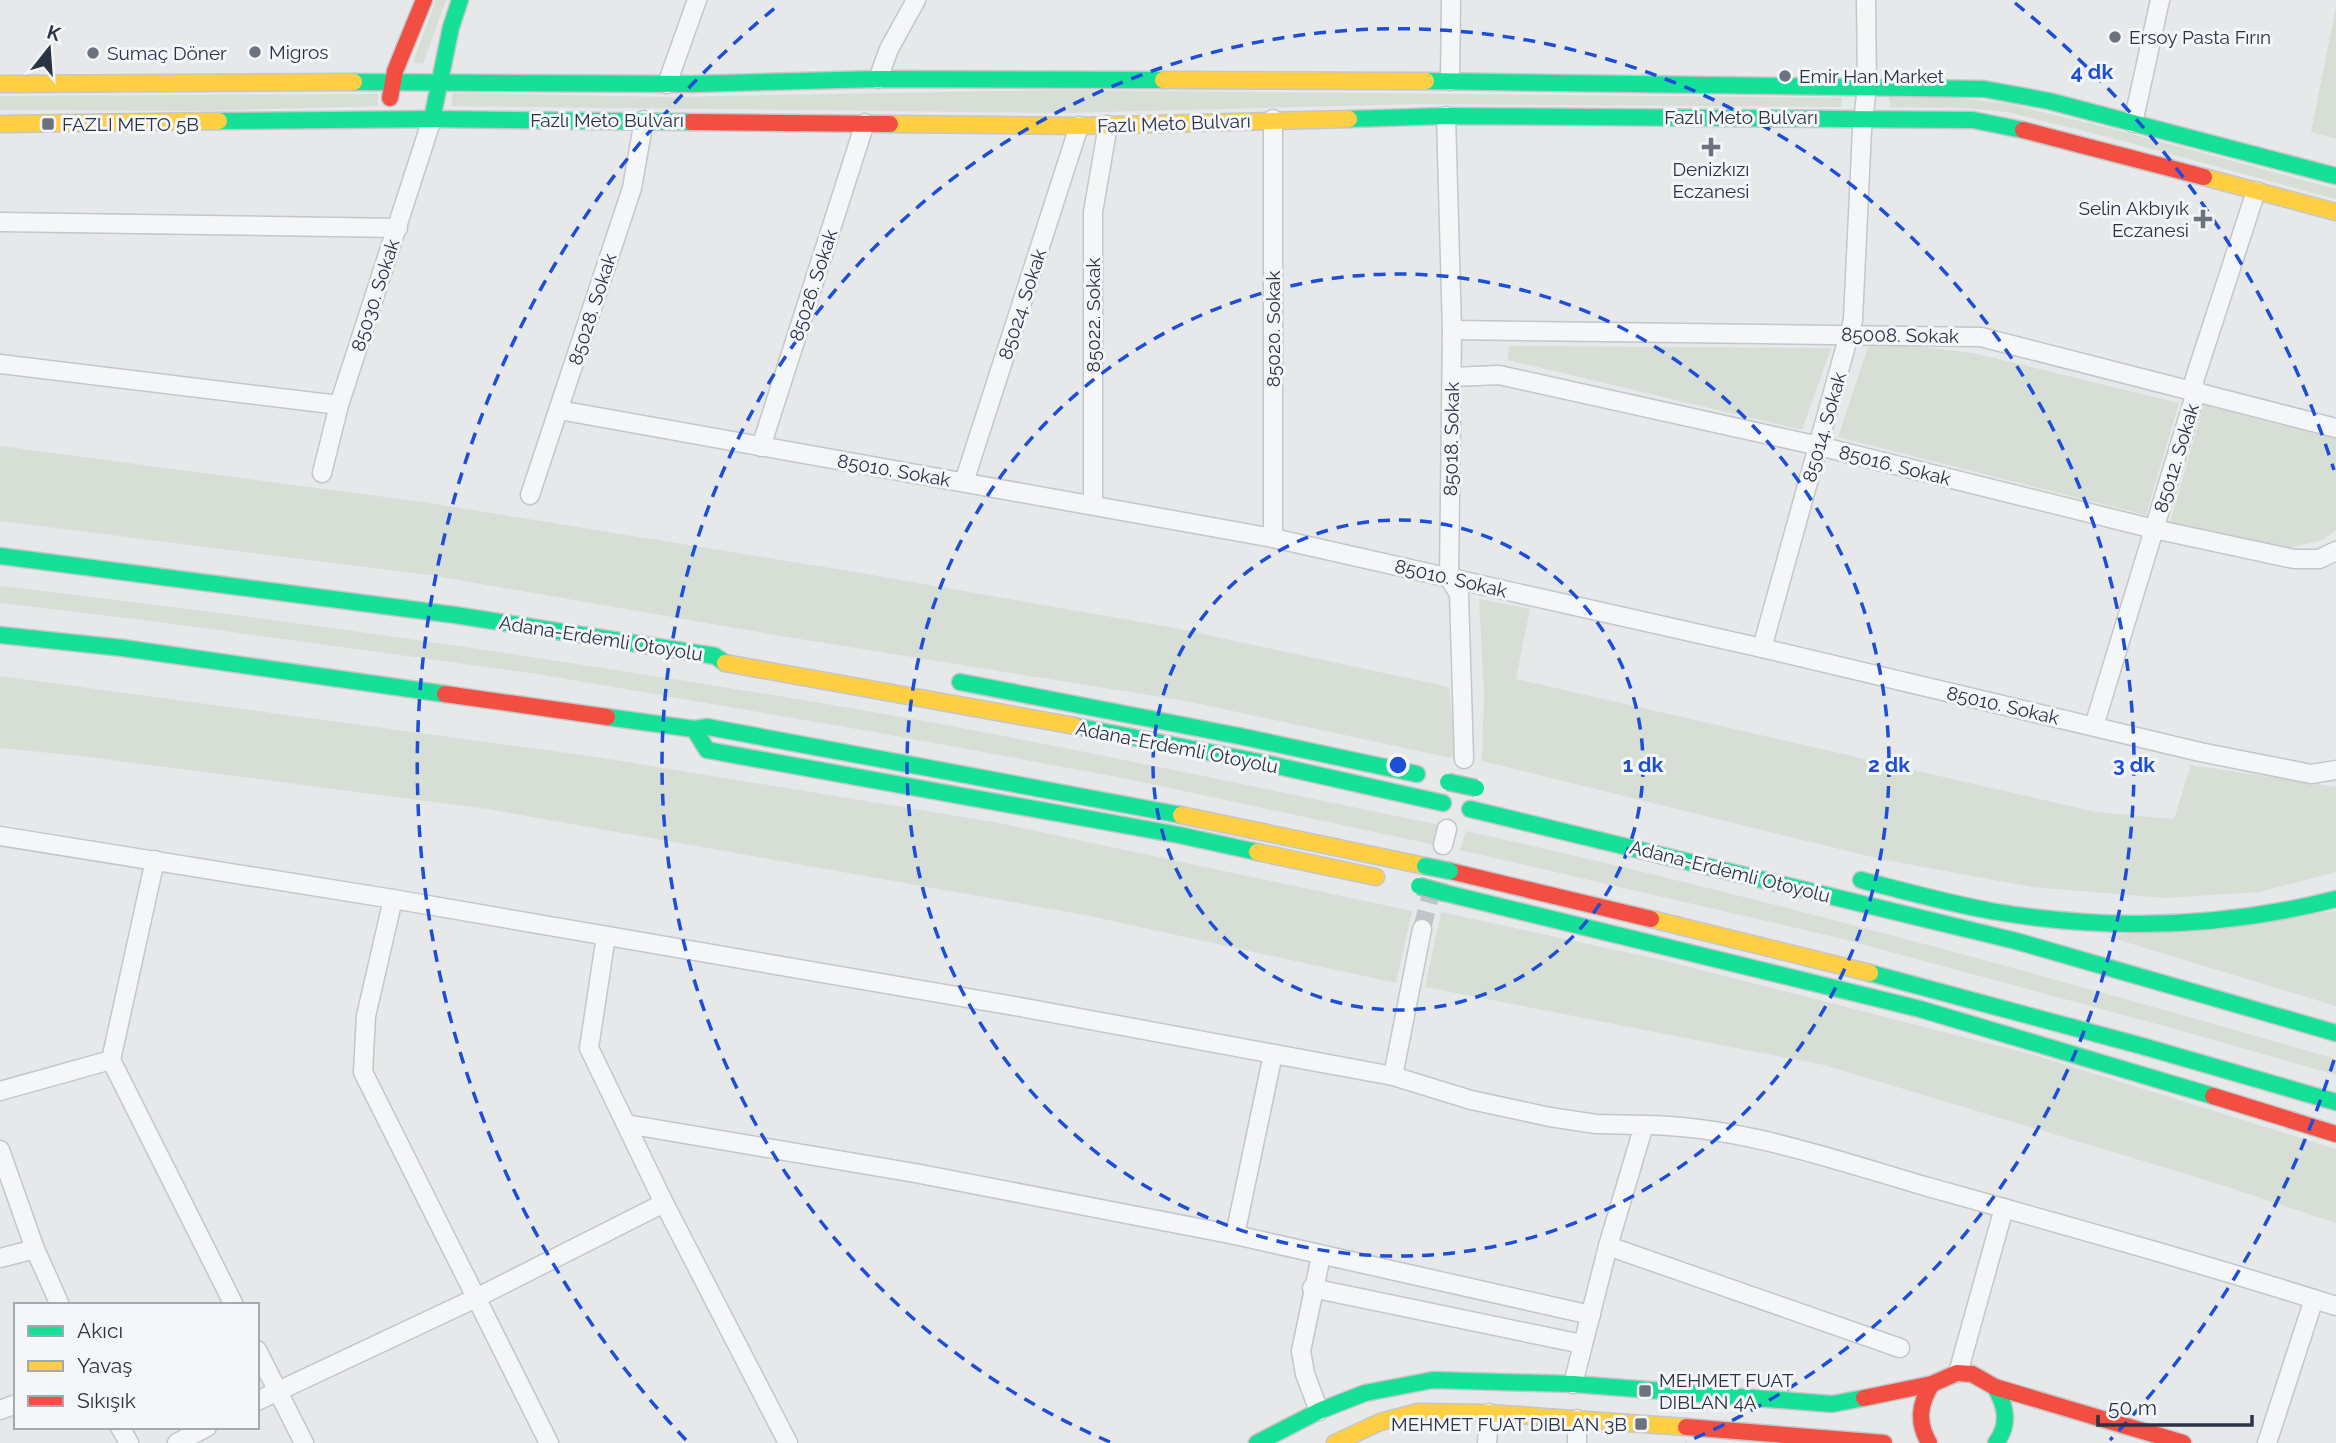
<svg xmlns="http://www.w3.org/2000/svg" width="2336" height="1443" font-family="Raleway,sans-serif">
	<style>
		.green { fill: #d6ded6 }
		.lines { fill: none; stroke-linecap: round; stroke-linejoin: round }
		.street-tunnel { stroke: #c1c4c9; stroke-width: 18; stroke-dasharray: 18 9; stroke-linecap: butt }
		.street-casing { stroke: #c4c6c8; stroke-width: 21 }
		.fast-casing { stroke: #c4c6c8; stroke-width: 19 }
		.slow-casing { stroke: #c4c6c8; stroke-width: 19 }
		.jam-casing { stroke: #c4c6c8; stroke-width: 19 }
		.street { stroke: #f5f6f7; stroke-width: 18 }
		.fast { stroke: #16e098; stroke-width: 16 }
		.slow { stroke: #ffcf43; stroke-width: 16 }
		.jam { stroke: #f24e42; stroke-width: 16 }
		.fast-bridge-casing { stroke: #b8bbbf; stroke-width: 19; stroke-linecap: butt }
		.fast-bridge { stroke: #16e098; stroke-width: 16 }
		.ring { fill: none; stroke: #1d4ed8; stroke-width: 3.5; stroke-dasharray: 12 9 }
		.poi-dot { fill: #6c737f; stroke: #f4f6f9; stroke-width: 2.5 }
		.labels { text-anchor: middle; dominant-baseline: central; stroke-width: 6; stroke-linejoin: round; paint-order: stroke }
		.poi-label { font-size: 19px; fill: #2b3445; stroke: #f4f6f9; text-anchor: start }
		.street-label { font-size: 19px; fill: #2b3445; stroke: #f4f6f9 }
		.centre { fill: #1d4ed8; stroke: #f4f6f9; stroke-width: 3.5 }
		.ring-label { font-size: 21px; text-anchor: middle; font-weight: bold; fill: #1d4ed8; stroke: #f4f6f9; stroke-width: 6; stroke-linejoin: round; paint-order: stroke }
	</style>
	<rect width="100%" height="100%" fill="#e6e8ea"/>
	<g class="green">
		<polygon points="436,0 446,0 423,64 413,62"/>
		<polygon points="2336,7 2336,139 2311,132"/>
		<polygon points="1060,90 1842,98 1841,107 1415,104 1062,113 451,106 453,93 671,97"/>
		<polygon points="378,94 378,106 202,111 0,110 0,96"/>
		<polygon points="1889,97 1961,98 2009,104 2113,129 2336,189 2336,199 2112,138 2007,112 1962,108 1890,107"/>
		<polygon points="1870,341 1973,353 2179,403 2146,515 1838,437"/>
		<polygon points="1509,346 1831,348 1802,430 1508,360"/>
		<polygon points="2204,405 2336,439 2336,530 2323,540 2284,549 2170,522"/>
		<polygon points="0,446 423,502 855,572 1175,628 1449,687 1456,759 1186,701 775,635 430,575 0,521"/>
		<path d="M0,586C294,620 587,663 879,713C1066,746 1253,787 1440,825L1435,845L1128,779L880,733L538,674L144,620L0,603Z"/>
		<polygon points="1479,599 1530,609 1516,679 2096,812 2174,819 2191,765 2336,787 2336,872 2259,892 2165,898 2032,887 1880,859 1482,761 1484,693"/>
		<polygon points="0,676 590,756 994,822 1412,911 1396,983 1085,915 487,809 81,756 0,748"/>
		<path d="M1466,831C1758,896 2048,976 2336,1059V1075L2168,1027L1839,938L1460,850Z"/>
		<polygon points="2336,911 2336,1006 2106,936"/>
		<polygon points="1441,912 1666,961 2030,1054 2336,1149 2336,1223 2206,1180 1824,1065 1425,987"/>
	</g>
	<g class="lines">
		<polyline class="street-tunnel" points="1422,929 1434,881"/>
		<defs>
			<g id="street">
				<polyline points="878,79 889,49 916,0"/>
				<polyline points="1450,81 1451,0"/>
				<polyline points="667,84 697,0"/>
				<polyline points="1446,116 1452,330 1449,578 1459,594 1464,759"/>
				<polyline points="2133,123 2160,0"/>
				<polyline points="0,222 398,228"/>
				<polyline points="1452,330 1981,337 2336,428"/>
				<polyline points="0,364 339,405"/>
				<polyline points="1452,377 1499,375 1819,446 2154,529 2294,559 2319,559 2336,551"/>
				<polyline points="559,410 1273,538 1762,648 2200,752 2311,774 2336,770"/>
				<polyline points="761,447 865,123"/>
				<polyline points="322,473 339,405 432,119"/>
				<polyline points="964,482 1079,126"/>
				<polyline points="530,495 632,188 644,120"/>
				<polyline points="1093,505 1093,212 1108,125"/>
				<polyline points="1273,538 1273,119"/>
				<polyline points="1762,648 1853,320 1862,130 1867,87 1866,0"/>
				<polyline points="2094,726 2196,392 2194,381 2256,191"/>
				<polyline points="0,836 393,899 1020,1007 1393,1076 1471,1100 1550,1117 1596,1124 1644,1125 1608,1246 1573,1384"/>
				<polyline points="1443,845 1447,829"/>
				<polyline points="393,899 366,1016 363,1072 549,1443"/>
				<polyline points="606,936 589,1048 664,1203 788,1443"/>
				<polyline points="111,1060 155,860"/>
				<polyline points="1393,1076 1422,929"/>
				<polyline points="0,1091 111,1060 234,1305"/>
				<polyline points="626,1124 915,1173 1235,1235 1591,1315"/>
				<path d="M1644,1125C1741,1126 1835,1160 1928,1187C2064,1225 2201,1263 2336,1306"/>
				<polyline points="0,1150 35,1249 60,1305"/>
				<polyline points="1235,1235 1273,1054"/>
				<polyline points="1608,1246 1900,1348"/>
				<polyline points="0,1258 35,1249"/>
				<polyline points="1312,1288 1582,1344"/>
				<polyline points="257,1350 304,1443"/>
				<polyline points="1958,1373 2004,1208"/>
				<polyline points="257,1401 476,1298 664,1203"/>
				<polyline points="0,1410 16,1404"/>
				<polyline points="1319,1411 1305,1374 1301,1351 1321,1256"/>
				<polyline points="1577,1419 1577,1443"/>
				<polyline points="120,1427 129,1443"/>
				<polyline points="177,1443 207,1427"/>
				<polyline points="1487,1443 1489,1413"/>
				<polyline points="2267,1443 2314,1299"/>
			</g>
			<g id="fast">
				<polyline points="1426,81 1984,89 2049,101 2336,176"/>
				<polyline points="354,82 692,84 878,79 1163,80"/>
				<polyline points="432,119 451,27 460,0"/>
				<polyline points="1349,119 1446,116 1973,120 2023,130"/>
				<polyline points="219,121 432,119 691,122"/>
				<polyline points="0,556 455,615 715,656 725,663"/>
				<polyline points="0,635 123,648 445,694"/>
				<polyline points="960,682 1239,736 1417,774"/>
				<polyline points="607,717 694,729 708,727 1181,815"/>
				<polyline points="1075,726 1264,763 1443,803"/>
				<polyline points="694,729 707,750 1179,835 1257,852"/>
				<polyline points="1470,809 2016,941 2336,1033"/>
				<path d="M1861,880C1904,891 1947,903 1991,911C2106,931 2223,928 2336,899"/>
				<polyline points="1445,893 1920,1009 2213,1096"/>
				<polyline points="1870,973 2142,1046 2336,1102"/>
				<path d="M1995,1387C2006,1406 2010,1424 1996,1443"/>
				<polyline points="1257,1443 1319,1411 1365,1393 1433,1380 1573,1384 1832,1404 1864,1398"/>
			</g>
			<g id="slow">
				<polyline points="1163,80 1426,81"/>
				<polyline points="0,84 354,82"/>
				<polyline points="0,124 219,121"/>
				<polyline points="890,124 1079,126 1349,119"/>
				<polyline points="2204,177 2336,212"/>
				<polyline points="725,663 1075,726"/>
				<polyline points="1181,815 1425,866"/>
				<polyline points="1257,852 1376,877"/>
				<polyline points="1651,919 1870,973"/>
				<polyline points="1335,1443 1380,1422 1418,1412 1489,1413 1686,1427"/>
			</g>
			<g id="jam">
				<polyline points="390,98 395,71 424,0"/>
				<polyline points="691,122 890,124"/>
				<polyline points="2023,130 2204,177"/>
				<polyline points="445,694 607,717"/>
				<polyline points="1450,871 1651,919"/>
				<polyline points="2213,1096 2336,1134"/>
				<polyline points="1864,1398 1932,1384 1957,1373 1972,1374 1995,1387 2183,1443"/>
				<polyline points="1686,1427 1884,1443"/>
				<path d="M1929,1443C1917,1422 1919,1404 1932,1384"/>
			</g>
		</defs>
		<use href="#street" class="street-casing"/>
		<use href="#fast" class="fast-casing"/>
		<use href="#slow" class="slow-casing"/>
		<use href="#jam" class="jam-casing"/>
		<use href="#street" class="street"/>
		<use href="#fast" class="fast"/>
		<use href="#slow" class="slow"/>
		<use href="#jam" class="jam"/>
		<defs>
			<g id="fast-bridge">
				<polyline points="1448,782 1476,788"/>
				<polyline points="1425,866 1450,871"/>
				<polyline points="1419,886 1445,893"/>
			</g>
		</defs>
		<use href="#fast-bridge" class="fast-bridge-casing"/>
		<use href="#fast-bridge" class="fast-bridge"/>
	</g>
	<g class="ring">
		<circle cx="1398" cy="765" r="245"/>
		<circle cx="1398" cy="765" r="491"/>
		<path d="M1110 1442A736 736 0 1 1 1686 1442"/>
		<path d="M2334 1060A981 981 0 0 1 2110 1440M686 1440A981 981 0 0 1 781 3M2015 3A981 981 0 0 1 2334 470"/>
	</g>
	<g class="poi-dot">
		<circle cx="2115" cy="37" r="7"/>
		<circle cx="255" cy="52" r="7"/>
		<circle cx="93" cy="53" r="7"/>
		<circle cx="1785" cy="76" r="7"/>
		<rect x="41" y="117" width="14" height="14" rx="3.5"/>
		<path d="M1707.5 136.5h7v7h7v7h-7v7h-7v-7h-7v-7h7z"/>
		<path d="M2199.5 208.5h7v7h7v7h-7v7h-7v-7h-7v-7h7z"/>
		<rect x="1638" y="1384" width="14" height="14" rx="3.5"/>
		<rect x="1634" y="1417" width="14" height="14" rx="3.5"/>
	</g>
	<g class="labels">
		<g class="poi-label">
			<text x="2129" y="37">Ersoy Pasta Fırın</text>
			<text x="269" y="52">Migros</text>
			<text x="107" y="53">Sumaç Döner</text>
			<text x="1799" y="76">Emir Han Market</text>
			<text x="62" y="124">FAZLI METO 5B</text>
			<text x="1711" y="169" text-anchor="middle">Denizkızı<tspan x="1711" dy="22">Eczanesi</tspan></text>
			<text x="2189" y="208" text-anchor="end">Selin Akbıyık<tspan x="2189" dy="22">Eczanesi</tspan></text>
			<text x="1659" y="1380">MEHMET FUAT<tspan x="1659" dy="22">DIBLAN 4A</tspan></text>
			<text x="1627" y="1424" text-anchor="end">MEHMET FUAT DIBLAN 3B</text>
		</g>
		<g class="street-label">
			<text x="1741" y="117">Fazlı Meto Bulvarı</text>
			<text x="607" y="120">Fazlı Meto Bulvarı</text>
			<text transform="translate(1174 123) rotate(-2)">Fazlı Meto Bulvarı</text>
			<text transform="translate(813 285) rotate(-72)">85026. Sokak</text>
			<text transform="translate(375 295) rotate(-72)">85030. Sokak</text>
			<text transform="translate(1022 304) rotate(-72)">85024. Sokak</text>
			<text transform="translate(592 309) rotate(-72)">85028. Sokak</text>
			<text transform="translate(1093 315) rotate(-90)">85022. Sokak</text>
			<text transform="translate(1273 329) rotate(-90)">85020. Sokak</text>
			<text transform="translate(1900 335) rotate(1)">85008. Sokak</text>
			<text transform="translate(1824 427) rotate(-74)">85014. Sokak</text>
			<text transform="translate(1451 439) rotate(-89)">85018. Sokak</text>
			<text transform="translate(2176 458) rotate(-73)">85012. Sokak</text>
			<text transform="translate(1895 465) rotate(14)">85016. Sokak</text>
			<text transform="translate(894 470) rotate(10)">85010. Sokak</text>
			<text transform="translate(1451 578) rotate(13)">85010. Sokak</text>
			<text transform="translate(601 638) rotate(9)">Adana-Erdemli Otoyolu</text>
			<text transform="translate(2003 705) rotate(13)">85010. Sokak</text>
			<text transform="translate(1177 747) rotate(11)">Adana-Erdemli Otoyolu</text>
			<text transform="translate(1730 871) rotate(14)">Adana-Erdemli Otoyolu</text>
		</g>
	</g>
	<circle cx="1398" cy="765" r="10" class="centre"/>
	<g class="ring-label">
		<text x="2092" y="79">4 dk</text>
		<text x="1643" y="772">1 dk</text>
		<text x="1889" y="772">2 dk</text>
		<text x="2134" y="772">3 dk</text>
	</g>
	<rect x="14" y="1303" width="245" height="126" fill="#f4f6f9" stroke="#a4a8b1" stroke-width="2"/>
	<rect x="28" y="1326" width="35" height="10" fill="#16e098" stroke="#a4a8b1" stroke-width="2"/>
	<text x="77" y="1338" font-size="21" fill="#2b3445">Akıcı</text>
	<rect x="28" y="1361" width="35" height="10" fill="#ffcf43" stroke="#a4a8b1" stroke-width="2"/>
	<text x="77" y="1373" font-size="21" fill="#2b3445">Yavaş</text>
	<rect x="28" y="1396" width="35" height="10" fill="#f24e42" stroke="#a4a8b1" stroke-width="2"/>
	<text x="77" y="1408" font-size="21" fill="#2b3445">Sıkışık</text>
	<g transform="translate(49 49) rotate(17)" stroke="#f4f6f9" stroke-width="5" paint-order="stroke">
	<path d="M0-5L12 26L0 18L-12 26Z" fill="#2b3445"/>
	<text y="-10" font-size="19" font-weight="bold" text-anchor="middle" fill="#2b3445">K</text>
	</g>
	<path d="M2098 1415v10h154v-10" fill="none" stroke="#2b3445" stroke-width="3.5"/>
	<text x="2108" y="1415" font-size="21" fill="#2b3445" stroke="#f4f6f9" stroke-width="5" paint-order="stroke">50 m</text>
</svg>
